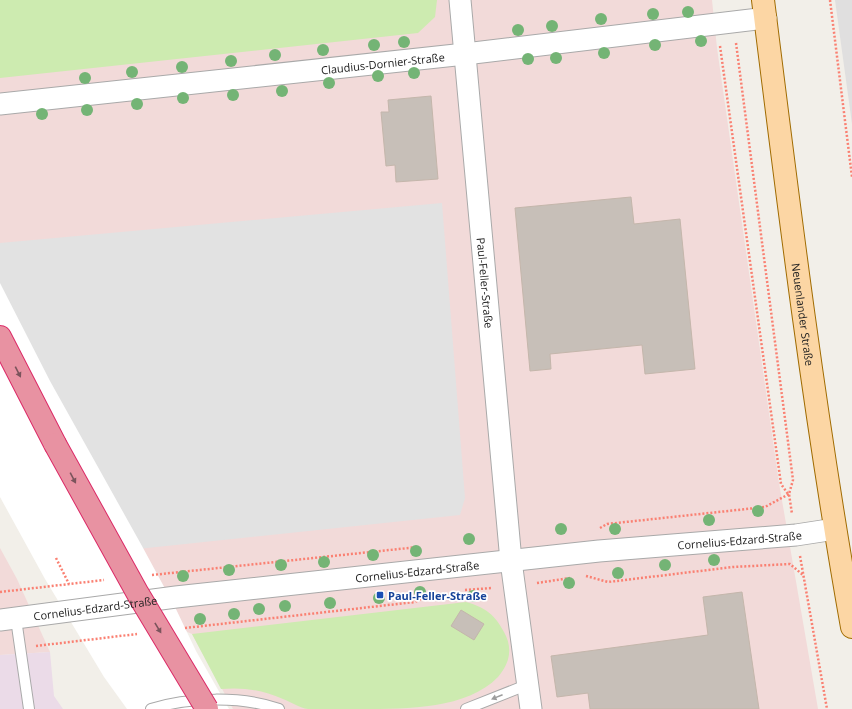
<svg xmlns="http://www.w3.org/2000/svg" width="852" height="709" font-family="'Open Sans',sans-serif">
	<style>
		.residential { fill: #e0dfdf }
		.commercial { fill: #f2dad9 }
		.industrial { fill: #ebdbe8 }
		.grass { fill: #cdebb0 }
		.parking { fill: #e2e2e2 }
		.pier { fill: #fff }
		.building { fill: #c7bfb8; stroke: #c4b6ab }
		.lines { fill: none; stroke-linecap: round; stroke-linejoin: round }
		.lane-casing { stroke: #a9a9a9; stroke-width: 12 }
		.street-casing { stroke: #a9a9a9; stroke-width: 23 }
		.primary-casing { stroke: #a06b00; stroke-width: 24 }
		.highway-casing { stroke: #dc2a67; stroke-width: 24 }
		.path { stroke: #fa8072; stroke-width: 2.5; stroke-dasharray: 2 2; stroke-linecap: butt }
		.lane { stroke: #fff; stroke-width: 10 }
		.street { stroke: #fff; stroke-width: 21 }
		.primary { stroke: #fcd6a4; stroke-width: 22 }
		.highway { stroke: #e892a2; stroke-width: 22 }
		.highway-bridge-casing { stroke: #dc2a67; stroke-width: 24; stroke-linecap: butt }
		.highway-bridge { stroke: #e892a2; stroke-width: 22 }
		.tree { fill: #74b475 }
		.oneway { fill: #7b545c }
		.oneway2 { fill: #9c9c9c }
		.transit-dot { fill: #1a4fb4; stroke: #fff; stroke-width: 1.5 }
		.labels { text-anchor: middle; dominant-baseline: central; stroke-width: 3.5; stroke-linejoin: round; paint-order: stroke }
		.street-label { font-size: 11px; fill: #222; stroke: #fff }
		.transit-label { font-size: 11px; font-weight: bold; fill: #164399; stroke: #fff; text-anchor: start }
	</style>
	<rect width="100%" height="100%" fill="#f2efe9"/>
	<polygon class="residential" points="835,0 852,0 852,124"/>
	<g class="commercial">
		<polygon points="0,0 712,0 717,48 779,483 818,709 233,709 192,634 59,575 0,462"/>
		<polygon points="0,548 17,579 50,652 0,655"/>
	</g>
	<polygon class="industrial" points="50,652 54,696 63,709 0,709 0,655"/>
	<g class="grass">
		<polygon points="0,0 437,0 435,17 418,33 0,78"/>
		<path d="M466,602C485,607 495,615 504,632C513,648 510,663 498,677C467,709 408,709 362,709C345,709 326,709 308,709C300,708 291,702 283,699C262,690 244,687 221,689L192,634Z"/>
	</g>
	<polygon class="parking" points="442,203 465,498 460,515 100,553 0,462 0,243"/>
	<polygon class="pier" points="0,283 50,381 142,546 175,607 196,651 229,709 127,709 104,677 45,579 0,497"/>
	<g class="building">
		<polygon points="431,96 438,179 396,182 395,165 386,166 381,112 389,112 388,100"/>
		<polygon points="631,197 634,224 680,219 695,369 645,374 642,345 550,354 551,369 530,371 515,208"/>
		<polygon points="742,592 759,709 590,709 588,693 557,697 551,656 708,635 703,597"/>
		<polygon points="461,610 484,624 474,640 451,626"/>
	</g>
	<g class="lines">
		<defs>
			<g id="lane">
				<polyline points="16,619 29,709"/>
				<path d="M151,709C187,697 243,696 279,709"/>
				<polyline points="466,709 529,684"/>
			</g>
			<g id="street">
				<path id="s1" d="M460,0L511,561L531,709"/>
				<path id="s2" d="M0,104L465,54L766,18"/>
				<path id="s3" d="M0,620L176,597L599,551L796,535L835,529"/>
			</g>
			<g id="primary">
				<path id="s4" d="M763,0C789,209 815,419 852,627"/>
			</g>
			<polyline id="highway" points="0,337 55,444"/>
		</defs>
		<use href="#lane" class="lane-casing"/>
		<use href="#street" class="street-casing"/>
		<use href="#primary" class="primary-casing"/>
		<use href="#highway" class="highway-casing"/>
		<g class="path">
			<polyline points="830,0 852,177"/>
			<polyline points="736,43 793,480 789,494 792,514"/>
			<polyline points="720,46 781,484 788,494"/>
			<polyline points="600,528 607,524 765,507 789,494"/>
			<polyline points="800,556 827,709"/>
			<polyline points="56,558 69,584"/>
			<polyline points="152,575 418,547"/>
			<polyline points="586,576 608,582 733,567 790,564 803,575"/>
			<polyline points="537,583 570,578"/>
			<polyline points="465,590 492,588"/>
			<polyline points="0,592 104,580"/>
			<polyline points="185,628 415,602 432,593"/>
			<polyline points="36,646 137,634"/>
		</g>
		<use href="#lane" class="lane"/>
		<use href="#street" class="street"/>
		<use href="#primary" class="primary"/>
		<use href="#highway" class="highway"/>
		<defs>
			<polyline id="highway-bridge" points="55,444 138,594 207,709"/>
		</defs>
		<use href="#highway-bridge" class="highway-bridge-casing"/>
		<use href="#highway-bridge" class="highway-bridge"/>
	</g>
	<g class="tree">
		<circle cx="688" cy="12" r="6"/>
		<circle cx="653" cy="14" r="6"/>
		<circle cx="601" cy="19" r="6"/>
		<circle cx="552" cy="26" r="6"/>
		<circle cx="518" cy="30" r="6"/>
		<circle cx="701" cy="41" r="6"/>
		<circle cx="404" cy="42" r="6"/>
		<circle cx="374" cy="45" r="6"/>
		<circle cx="655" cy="45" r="6"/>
		<circle cx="323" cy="50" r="6"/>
		<circle cx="604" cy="53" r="6"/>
		<circle cx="275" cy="55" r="6"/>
		<circle cx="556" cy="58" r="6"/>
		<circle cx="528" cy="59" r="6"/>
		<circle cx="231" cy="61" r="6"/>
		<circle cx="182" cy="67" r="6"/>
		<circle cx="132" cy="72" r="6"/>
		<circle cx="414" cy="73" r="6"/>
		<circle cx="378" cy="76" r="6"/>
		<circle cx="85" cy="78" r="6"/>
		<circle cx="329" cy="83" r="6"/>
		<circle cx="282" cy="91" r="6"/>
		<circle cx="233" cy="95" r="6"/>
		<circle cx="183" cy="98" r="6"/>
		<circle cx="137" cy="104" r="6"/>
		<circle cx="87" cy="110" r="6"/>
		<circle cx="42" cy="114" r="6"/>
		<circle cx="758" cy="511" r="6"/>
		<circle cx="709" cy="520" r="6"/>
		<circle cx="561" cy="529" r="6"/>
		<circle cx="615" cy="529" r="6"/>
		<circle cx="469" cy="539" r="6"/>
		<circle cx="416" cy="551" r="6"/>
		<circle cx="373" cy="555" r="6"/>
		<circle cx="714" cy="560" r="6"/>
		<circle cx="324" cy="562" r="6"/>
		<circle cx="281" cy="565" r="6"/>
		<circle cx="665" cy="565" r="6"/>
		<circle cx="229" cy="570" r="6"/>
		<circle cx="618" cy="573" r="6"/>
		<circle cx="183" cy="576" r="6"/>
		<circle cx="569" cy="583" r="6"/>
		<circle cx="420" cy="592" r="6"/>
		<circle cx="473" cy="596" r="6"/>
		<circle cx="379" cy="598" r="6"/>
		<circle cx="330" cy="603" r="6"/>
		<circle cx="285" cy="606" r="6"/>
		<circle cx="259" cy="609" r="6"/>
		<circle cx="234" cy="614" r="6"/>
		<circle cx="200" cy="619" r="6"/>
	</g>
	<defs><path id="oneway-solid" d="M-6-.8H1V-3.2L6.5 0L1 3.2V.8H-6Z"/></defs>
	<g class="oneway">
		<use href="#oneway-solid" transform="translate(18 372) rotate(63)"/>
		<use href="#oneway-solid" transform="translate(73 478) rotate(62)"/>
		<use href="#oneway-solid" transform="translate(158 628) rotate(59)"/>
	</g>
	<use class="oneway2" href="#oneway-solid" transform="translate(497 697) rotate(158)"/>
	<rect class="transit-dot" x="376" y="591" width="8" height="8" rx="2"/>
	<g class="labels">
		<g class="street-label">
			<text stroke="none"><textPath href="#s2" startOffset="385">Claudius-Dornier-Straße</textPath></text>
			<text stroke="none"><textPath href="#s1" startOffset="284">Paul-Feller-Straße</textPath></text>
			<text stroke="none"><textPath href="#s4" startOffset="317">Neuenlander Straße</textPath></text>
			<text stroke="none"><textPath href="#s3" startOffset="744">Cornelius-Edzard-Straße</textPath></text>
			<text stroke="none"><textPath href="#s3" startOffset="420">Cornelius-Edzard-Straße</textPath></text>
			<text stroke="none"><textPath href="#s3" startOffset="96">Cornelius-Edzard-Straße</textPath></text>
		</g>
		<g class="transit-label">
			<text x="388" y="595">Paul-Feller-Straße</text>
		</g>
	</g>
</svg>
